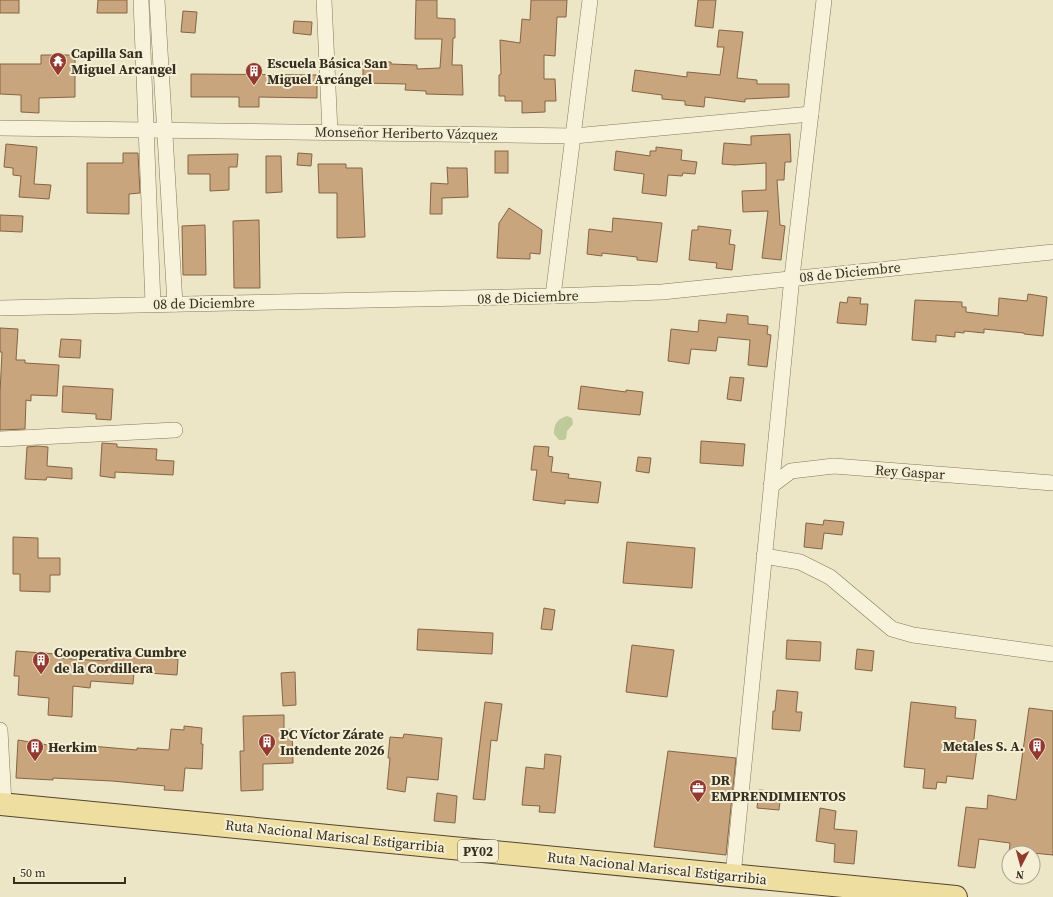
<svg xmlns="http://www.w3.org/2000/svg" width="1053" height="897" font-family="'Source Serif 4',serif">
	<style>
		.green { fill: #bfca9a }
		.building { fill: #c9a57e; stroke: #856443 }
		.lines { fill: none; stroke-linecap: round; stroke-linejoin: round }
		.minor-casing { stroke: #87785c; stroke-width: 16 }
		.primary-casing { stroke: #554530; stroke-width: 24 }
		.minor { stroke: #f7f2d9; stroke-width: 15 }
		.primary { stroke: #eedea0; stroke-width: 22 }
		.labels { text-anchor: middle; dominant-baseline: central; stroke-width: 4; stroke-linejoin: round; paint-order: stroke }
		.shield { fill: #f4efd5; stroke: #706856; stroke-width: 1 }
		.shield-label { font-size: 13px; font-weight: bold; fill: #382e20 }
		.poi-label { font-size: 14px; font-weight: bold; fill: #382e20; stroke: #f4efd5; text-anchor: start }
		.street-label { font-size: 14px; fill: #382e20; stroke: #f4efd5 }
	</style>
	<rect width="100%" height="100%" fill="#ece5c6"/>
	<path class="green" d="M567,416L572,418L573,424L567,431L566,439L563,440H559L554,434C554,424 557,419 567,416Z"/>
	<g class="building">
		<rect x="0" y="0" width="19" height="13"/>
		<polygon points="98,0 127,0 127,13 97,13"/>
		<polygon points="416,0 437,0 437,18 455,19 455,38 453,38 452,65 462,65 463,95 426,94 426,91 405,90 406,84 363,83 363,61 391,62 391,64 417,65 417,69 440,68 442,39 415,39"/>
		<polygon points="531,0 567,0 566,17 557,17 555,56 544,55 544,79 555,79 556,101 545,101 545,112 522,113 522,101 505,101 505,96 499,96 499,75 501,74 500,40 520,43 522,19 530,20"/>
		<polygon points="698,0 716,0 713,28 695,26"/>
		<polygon points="183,11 197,12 195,33 181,32"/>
		<polygon points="294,21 312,22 311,35 293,33"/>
		<polygon points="719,30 743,32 737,78 757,80 757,84 789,84 789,97 745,99 745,102 705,97 704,107 685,105 685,101 662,99 662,95 632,91 635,70 687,77 687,72 720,75 724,47 717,47"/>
		<polygon points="41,55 75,55 75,97 39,98 39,113 21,112 21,95 0,94 0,64 41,64"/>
		<polygon points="191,74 317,75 317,98 259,97 259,107 239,107 239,97 191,97"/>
		<polygon points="790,134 791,162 785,162 784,180 777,180 780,225 785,226 781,260 762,258 768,211 743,212 742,191 766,190 766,163 735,165 722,164 724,143 751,145 751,136"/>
		<polygon points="6,144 37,147 34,184 51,185 49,199 19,197 21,176 13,175 13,168 4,167"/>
		<polygon points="656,147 682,150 681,160 697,162 695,174 683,173 682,176 668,175 666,196 642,193 644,174 614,170 616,151 650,156 650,151 656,151"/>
		<rect x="495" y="151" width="13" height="22"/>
		<polygon points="123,153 138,153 140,193 129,194 129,214 87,213 87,163 123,163"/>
		<polygon points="298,153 312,154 311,166 297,165"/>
		<polygon points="238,154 237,167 229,167 229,190 210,191 210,174 188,174 188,155"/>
		<polygon points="266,156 281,156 282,192 266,193"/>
		<polygon points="318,164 346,164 346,168 362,168 365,237 337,238 337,193 319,193"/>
		<polygon points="447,167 449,168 467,168 468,197 442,198 442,214 430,214 431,183 448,184"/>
		<polygon points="509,208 542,230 540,254 530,253 530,259 497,258 499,223"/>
		<polygon points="0,215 23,216 22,232 0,231"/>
		<polygon points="613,218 662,223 657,262 637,260 637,257 602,253 602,256 587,254 589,229 612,232"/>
		<polygon points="259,220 260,288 234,288 233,221"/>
		<polygon points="205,225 206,275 183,275 182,226"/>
		<polygon points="698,226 731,230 729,244 735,245 732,270 716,268 717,263 689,260 692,230 698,230"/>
		<polygon points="1028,294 1047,297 1043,336 1024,334 1024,333 984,329 984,333 964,331 964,333 955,332 955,337 936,335 936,342 912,340 915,300 962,302 962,307 966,307 966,312 998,316 999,298 1027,301"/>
		<polygon points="848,297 861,298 860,304 868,304 866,325 837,323 840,302 847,303"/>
		<polygon points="727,314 748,316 748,324 768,326 767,334 771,335 767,367 748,365 750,340 718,337 716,351 691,349 689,364 668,361 671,329 698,332 699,320 726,323"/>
		<polygon points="0,328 18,329 16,360 25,360 25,363 59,365 57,396 31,395 31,401 26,400 25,429 0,430 0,393 2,352 0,352"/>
		<polygon points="61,339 81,340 80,358 59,357"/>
		<polygon points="730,377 744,378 741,401 727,399"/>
		<polygon points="63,386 113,389 111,420 96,419 96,414 62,412"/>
		<polygon points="581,386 626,392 626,390 643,392 640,415 578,409"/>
		<polygon points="701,441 745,444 743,466 700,463"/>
		<polygon points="102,443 117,444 117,447 157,449 156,460 174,461 173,475 115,472 115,478 100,476"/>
		<polygon points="37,446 48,447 47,466 72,468 72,479 47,477 46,480 25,479 27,447"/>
		<polygon points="534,446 549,447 548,456 553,457 551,472 569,474 568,478 601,482 598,503 565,500 565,504 533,500 537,470 531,470"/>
		<polygon points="638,457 651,458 649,473 636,471"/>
		<polygon points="824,520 844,522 842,535 824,533 822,549 804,547 806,523 823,525"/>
		<polygon points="13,537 38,538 38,558 60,558 60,575 50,575 50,592 20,591 20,574 13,574"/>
		<polygon points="627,542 695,548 692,588 623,583"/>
		<polygon points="544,608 555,610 552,630 541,629"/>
		<polygon points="418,629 493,633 492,654 417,650"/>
		<polygon points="787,640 821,642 820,661 786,659"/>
		<polygon points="632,645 674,650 667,697 626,692"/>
		<polygon points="857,649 874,651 872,671 855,669"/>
		<polygon points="16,651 56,654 56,658 107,661 107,653 178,659 177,675 134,672 133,684 91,681 90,688 73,686 72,717 48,715 49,698 18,695 19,676 14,676"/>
		<polygon points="295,672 296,705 283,706 281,673"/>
		<polygon points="777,690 798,692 796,712 802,712 800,731 772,729 773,711 775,711"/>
		<polygon points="485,702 502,704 497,741 491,740 485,800 473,799"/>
		<polygon points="911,702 956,707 955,718 976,720 973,748 977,748 973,779 947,776 946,783 937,782 936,789 923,788 925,769 904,767"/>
		<polygon points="1029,708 1053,711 1053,855 1033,853 1009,853 1010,843 979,839 975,868 958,866 966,807 987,809 988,795 1016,800"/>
		<polygon points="284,715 284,730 292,729 293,763 263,764 263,790 241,791 240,751 244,751 243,716"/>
		<polygon points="184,726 202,728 201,744 203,744 202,769 185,768 183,791 164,790 165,786 112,781 53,778 53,780 16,778 18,740 54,746 54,748 91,751 91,746 137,750 137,748 169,750 171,729 184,730"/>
		<polygon points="404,734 442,738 438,780 407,777 405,792 387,789 390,758 388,758 390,737 403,738"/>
		<polygon points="668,751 736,758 726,855 654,847"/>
		<polygon points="545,754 561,756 555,813 539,812 540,806 522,805 526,767 544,769"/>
		<polygon points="759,790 781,792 779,810 757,808"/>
		<polygon points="437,793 457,796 455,823 434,821"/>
		<polygon points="820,808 836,811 834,829 857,831 854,864 834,862 835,844 816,841"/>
	</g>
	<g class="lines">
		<defs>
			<g id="minor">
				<polyline points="141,0 153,304"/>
				<polyline points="157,0 175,304"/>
				<polyline points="324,0 330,132"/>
				<polyline points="0,128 574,136 811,114"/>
				<polyline points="553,296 590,0"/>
				<polyline points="0,308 553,296 662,292 1053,252"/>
				<polyline points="0,439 175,430"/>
				<polyline points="771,486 791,471 834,466 1053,483"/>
				<polyline points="764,556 800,562 830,577 892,629 913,635 1053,654"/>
				<polyline points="0,730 4,804"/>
				<polyline points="733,876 792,277 824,0"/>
			</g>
			<polyline id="primary" points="0,804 956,897"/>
		</defs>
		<use href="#minor" class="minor-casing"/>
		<use href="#primary" class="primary-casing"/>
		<use href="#minor" class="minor"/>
		<use href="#primary" class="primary"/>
	</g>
	<defs>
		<symbol id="temple-pin" viewBox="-11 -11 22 30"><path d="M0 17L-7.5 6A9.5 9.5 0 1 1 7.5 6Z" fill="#93392f" stroke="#f4efd5"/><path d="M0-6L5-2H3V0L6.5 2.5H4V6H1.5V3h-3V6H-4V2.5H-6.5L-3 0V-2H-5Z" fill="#fff"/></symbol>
		<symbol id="building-pin" viewBox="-11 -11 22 30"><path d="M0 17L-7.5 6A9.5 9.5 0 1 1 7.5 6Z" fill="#93392f" stroke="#f4efd5"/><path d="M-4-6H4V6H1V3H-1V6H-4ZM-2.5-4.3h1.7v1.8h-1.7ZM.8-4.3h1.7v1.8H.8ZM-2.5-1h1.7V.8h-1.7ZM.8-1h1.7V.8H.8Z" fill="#fff"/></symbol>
		<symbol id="office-pin" viewBox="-11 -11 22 30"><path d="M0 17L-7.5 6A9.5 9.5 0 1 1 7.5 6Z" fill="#93392f" stroke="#f4efd5"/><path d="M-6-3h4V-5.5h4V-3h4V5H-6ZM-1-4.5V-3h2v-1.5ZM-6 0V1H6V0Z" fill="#fff"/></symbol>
	</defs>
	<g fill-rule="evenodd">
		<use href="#temple-pin" x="48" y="51" width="20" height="27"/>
		<use href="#building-pin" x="244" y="61" width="20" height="27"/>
		<use href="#building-pin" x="31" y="650" width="20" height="27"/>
		<use href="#building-pin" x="257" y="732" width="20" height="27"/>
		<use href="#building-pin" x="1027" y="736" width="20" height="27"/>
		<use href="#building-pin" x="25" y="737" width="20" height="27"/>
		<use href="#office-pin" x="688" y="778" width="20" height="27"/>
	</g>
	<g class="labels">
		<rect class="shield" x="458" y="840" width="40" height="22" rx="3"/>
		<g class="shield-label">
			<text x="478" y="851">PY02</text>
		</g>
		<g class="poi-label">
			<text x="71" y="53">Capilla San<tspan x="71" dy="16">Miguel Arcangel</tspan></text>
			<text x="267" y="63">Escuela Básica San<tspan x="267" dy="16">Miguel Arcángel</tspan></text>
			<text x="54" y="652">Cooperativa Cumbre<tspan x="54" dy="16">de la Cordillera</tspan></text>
			<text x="280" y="734">PC Víctor Zárate<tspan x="280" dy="16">Intendente 2026</tspan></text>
			<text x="1024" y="746" text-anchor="end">Metales S. A.</text>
			<text x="48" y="747">Herkim</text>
			<text x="711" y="780">DR<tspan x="711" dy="16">EMPRENDIMIENTOS</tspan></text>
		</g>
		<g class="street-label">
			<text transform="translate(406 133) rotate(1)">Monseñor Heriberto Vázquez</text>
			<text transform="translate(850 272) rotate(-6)">08 de Diciembre</text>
			<text transform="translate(528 297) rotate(-2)">08 de Diciembre</text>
			<text transform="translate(204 303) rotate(-1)">08 de Diciembre</text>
			<text transform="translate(910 472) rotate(4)">Rey Gaspar</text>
			<text transform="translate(335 836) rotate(6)">Ruta Nacional Mariscal Estigarribia</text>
			<text transform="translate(657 868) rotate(6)">Ruta Nacional Mariscal Estigarribia</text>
		</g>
	</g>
	<g transform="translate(1021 865) rotate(186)"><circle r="19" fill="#f4efd5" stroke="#a9a28d"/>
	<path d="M0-3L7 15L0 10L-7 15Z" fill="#93392f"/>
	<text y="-6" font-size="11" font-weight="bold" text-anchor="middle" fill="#382e20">N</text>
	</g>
	<path d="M14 877v6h111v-6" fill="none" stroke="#382e20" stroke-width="2"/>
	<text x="20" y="877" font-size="12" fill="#382e20" stroke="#f4efd5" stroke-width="3" paint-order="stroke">50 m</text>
</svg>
